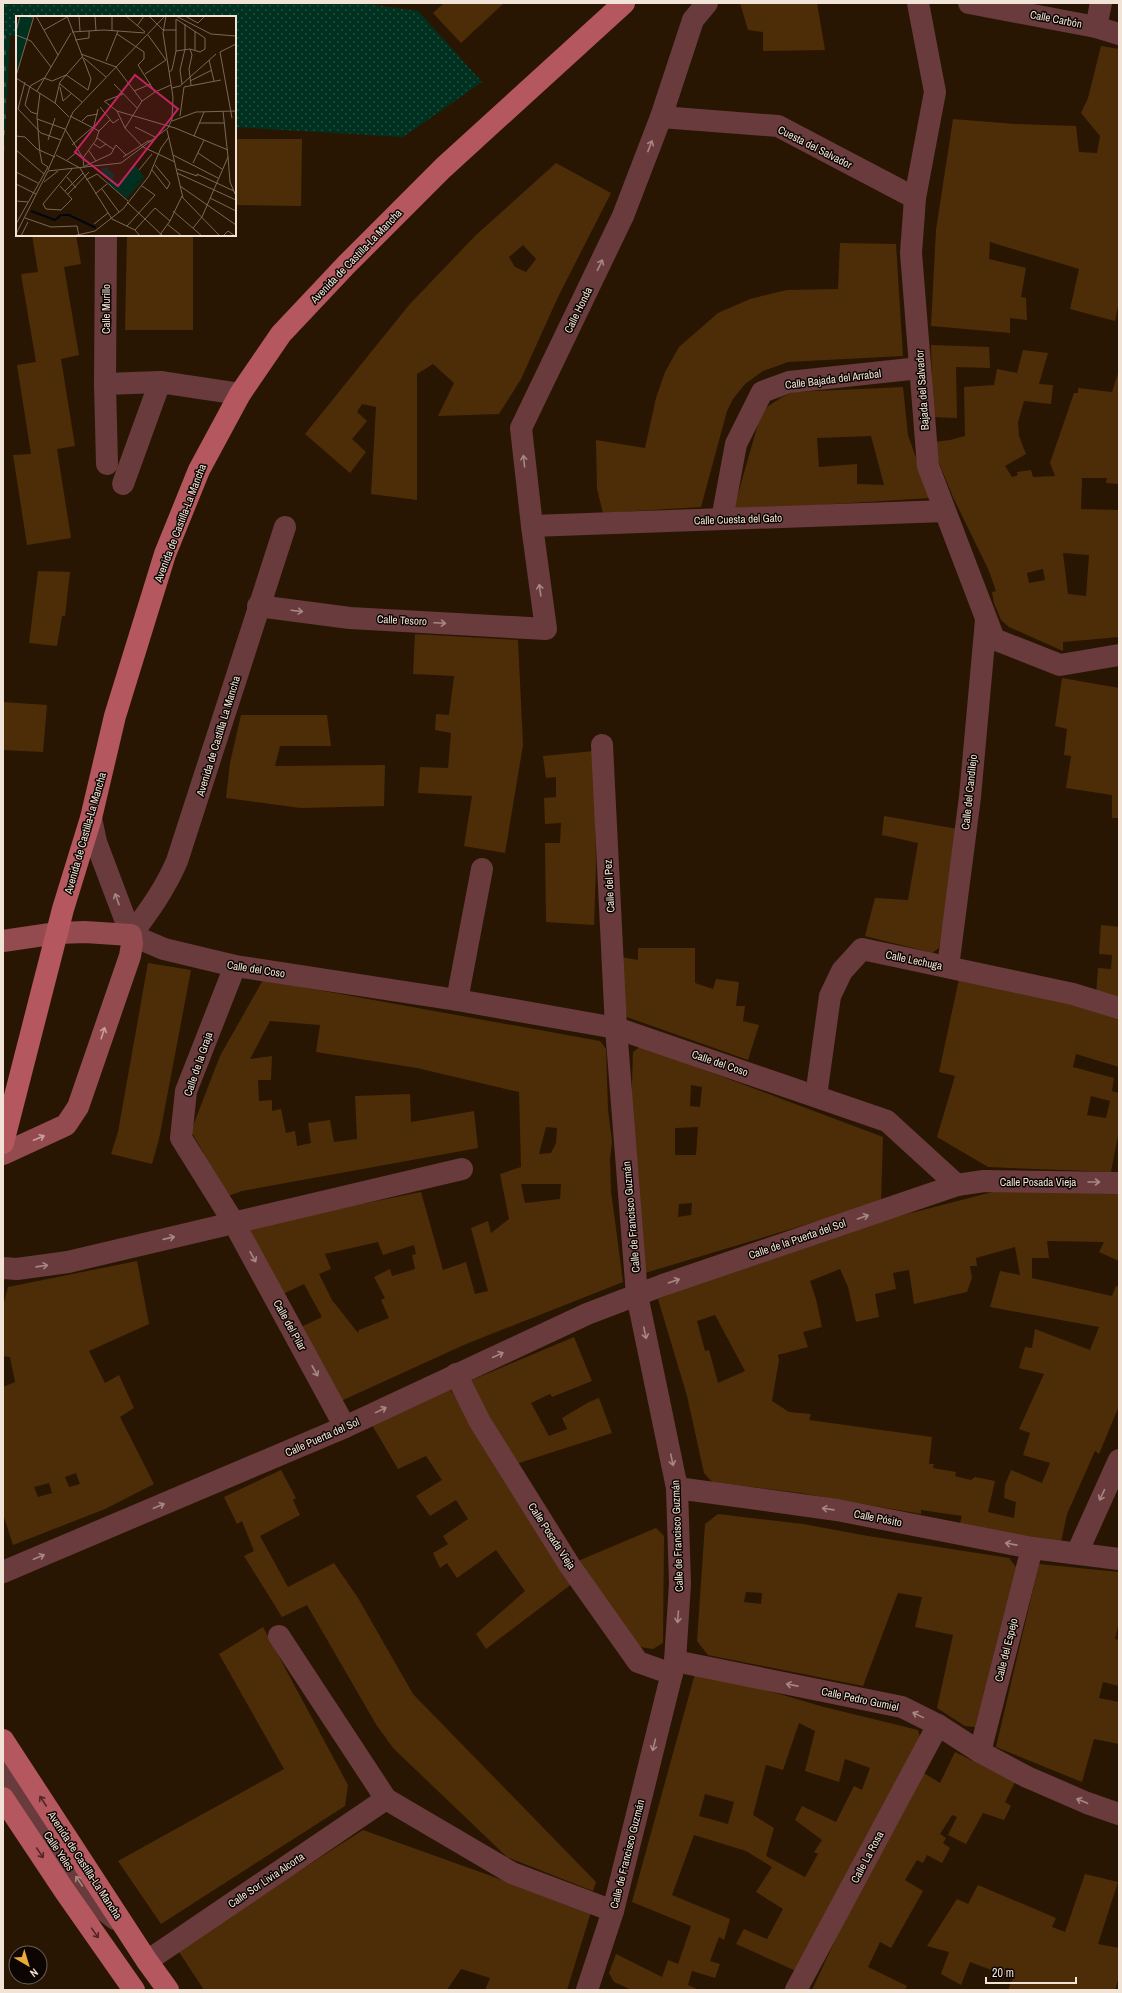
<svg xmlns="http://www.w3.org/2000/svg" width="1122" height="1993" font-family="'Archivo Narrow',sans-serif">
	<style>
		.grass { fill: url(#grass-dots) }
		.cemetery { fill: url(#cemetery-stones) }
		.building { fill: #4d2d08; fill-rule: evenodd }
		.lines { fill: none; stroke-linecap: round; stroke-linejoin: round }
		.street { stroke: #693b3d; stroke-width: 22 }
		.secondary { stroke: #944b50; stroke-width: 22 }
		.primary { stroke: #b5575e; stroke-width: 22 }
		.oneway { stroke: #a68782 }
		.oneway2 { stroke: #c79f9a }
		.oneway3 { stroke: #502626 }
		.labels { text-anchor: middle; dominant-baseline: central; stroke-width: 3; stroke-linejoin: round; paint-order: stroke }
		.street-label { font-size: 11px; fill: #f1e4d7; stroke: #0c0501 }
		.inset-river { fill: none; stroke: #000711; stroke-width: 2 }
		.inset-road { fill: none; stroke: #796857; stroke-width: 1 }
		.view { fill: #c42261; fill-opacity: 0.15; stroke: #c42261; stroke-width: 2 }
		.inset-edge { fill: none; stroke: #f1e4d7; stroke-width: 2 }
	</style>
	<defs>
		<pattern id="grass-dots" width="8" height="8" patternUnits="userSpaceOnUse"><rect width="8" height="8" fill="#003120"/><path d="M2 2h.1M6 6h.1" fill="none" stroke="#264f40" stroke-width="1.8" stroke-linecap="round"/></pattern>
		<pattern id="cemetery-stones" width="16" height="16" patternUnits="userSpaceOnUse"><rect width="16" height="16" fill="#003120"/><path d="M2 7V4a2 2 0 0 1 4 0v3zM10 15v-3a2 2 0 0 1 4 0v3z" fill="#264f40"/></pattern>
	</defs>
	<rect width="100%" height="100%" fill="#291602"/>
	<polygon class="grass" points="3,3 362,3 418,11 482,82 403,137 235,127 235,17 17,17 17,36 3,35"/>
	<polygon class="cemetery" points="3,35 10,36 3,174"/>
	<g class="building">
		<polygon points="444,3 504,3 461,43 433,13"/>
		<polygon points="740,3 817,3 825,50 763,51 763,32 748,30"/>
		<polygon points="1101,46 1119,49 1119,301 1115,321 1070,309 1079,269 990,242 989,259 1026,268 1021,297 1026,298 1027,320 1010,318 1010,333 931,326 936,230 953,119 1015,124 1076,126 1079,152 1097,153 1100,136 1081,113 1088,98"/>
		<polygon points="235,139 302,139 301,206 235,205"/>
		<path d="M556,163L611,193L558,297L521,379L499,414L438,416L454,383L433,364L417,374V500L371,494L376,407L362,404L357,412L367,421L352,439L366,452L350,473L305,434L409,305L476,235ZM523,245L536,259L526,272L515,267L509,257Z"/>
		<polygon points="32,235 76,235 81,264 64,267 79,355 61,359 75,446 57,449 71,538 27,545 13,455 31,454 17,365 36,362 21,274 38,272"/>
		<polygon points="127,235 193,235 193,330 125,330"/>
		<polygon points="840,243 896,244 903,356 788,362 763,371 745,384 733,399 727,411 701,507 603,513 597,489 596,440 645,448 656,398 665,372 679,347 718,313 750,299 787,290 838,289"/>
		<polygon points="931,345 989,347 990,368 956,367 957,418 933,417"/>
		<path d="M1023,350L1048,353L1039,384L1053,385L1051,404L1024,401L1018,422L1019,436L1026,454L1005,466L1012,477L1018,475L1017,472L1031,470L1033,477L1055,476L1050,463L1074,393H1078V388L1112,392L1119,370V484L1106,483L1107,478H1082L1081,509L1119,510V637L1063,642V651L1009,627L1001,620L994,603L992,592L996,591L989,571L953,497L936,456L934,442L950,440L965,436L964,387L994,385L997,369L1017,373ZM1063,553L1089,555L1086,596L1068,594ZM1043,569L1045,580L1029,583L1027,573Z"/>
		<path d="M903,387L908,435L930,498L787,507L734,508L760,417L767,407L782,397L794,392ZM871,436L884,485L857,484V464L819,467L817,438Z"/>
		<polygon points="38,571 70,572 65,616 62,616 57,646 29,643"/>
		<polygon points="415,634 518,640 523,745 505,853 464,846 472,796 418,793 420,767 448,768 451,733 435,730 436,714 449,715 454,676 413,674"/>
		<polygon points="1062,678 1119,688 1119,818 1112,818 1112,795 1066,788 1071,756 1064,755 1067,729 1055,726"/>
		<polygon points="3,702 47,705 43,752 3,750"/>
		<polygon points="241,715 327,715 331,746 280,746 275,766 385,765 384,806 301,808 226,798 230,763"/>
		<polygon points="594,751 596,867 594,925 546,922 545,843 560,843 561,823 545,824 544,798 556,797 556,777 546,778 543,756"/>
		<polygon points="884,816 958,829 939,948 932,953 865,936 875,898 908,900 918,843 882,835"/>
		<polygon points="1101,925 1119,927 1119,1001 1096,996 1098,968 1111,969 1112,955 1099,954"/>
		<polygon points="638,948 695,948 695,983 713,989 716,979 739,982 736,1006 745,1006 743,1021 759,1025 748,1060 624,1016 621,957 638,960"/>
		<polygon points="148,963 191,970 159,1139 152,1164 111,1154 118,1132"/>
		<path d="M959,979L1119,1013V1067L1076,1054L1073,1067L1114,1078L1112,1091L1119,1093V1130L1111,1172L988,1167L937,1137L955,1076L939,1072ZM1091,1096L1110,1101L1106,1118L1087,1115Z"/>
		<path d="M263,980L600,1041L606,1049L608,1109L612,1142L610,1159L611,1191L623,1282L466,1344L341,1401L301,1327L322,1317L304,1284L283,1294L249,1236L252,1226L421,1192L443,1270L466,1262L475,1294L488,1291L471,1228L488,1221L491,1233L509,1219L500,1174L521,1167L519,1092L417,1068L316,1052L320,1025L270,1021L250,1059L272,1056L271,1080H258L259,1101L272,1100V1111L281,1109L286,1133L295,1131L297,1146L311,1143L308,1123L330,1120L334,1142L357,1139L355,1096L410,1094L411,1122L474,1111L478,1148L242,1191L228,1196L191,1131L220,1056ZM546,1127L557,1128L556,1143L551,1153L539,1154ZM521,1184H561L560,1199L525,1203ZM378,1242L383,1255L414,1245L416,1254L412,1255L415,1269L392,1276L390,1269L374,1277L385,1298L381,1300L389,1318L359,1330L358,1333L332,1300L319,1274L331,1269L325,1254Z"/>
		<path d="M641,1046L883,1137L881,1202L645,1273L631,1116L633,1052ZM691,1085L702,1087L700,1107L690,1106ZM698,1127L696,1155H675V1128ZM692,1203L691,1215L678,1217L679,1204Z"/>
		<path d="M1004,1189L1119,1193V1261L1099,1252L1104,1242L1047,1241L1049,1258H1032V1278L1112,1296L1116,1286L1119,1287V1406L1099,1454L1095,1451L1067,1514L1060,1547L958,1530L962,1516L921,1510V1514L800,1493L712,1482L704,1473L687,1396L658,1299L697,1282L857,1227ZM1015,1247L1020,1275L1000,1271L990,1307L1099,1327L1090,1350L1035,1329L1032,1348L1025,1347L1019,1368L1044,1374L1019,1429L1030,1433L1023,1455L1050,1463L1042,1483L1011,1470L1005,1485L1004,1498L1016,1502L1014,1518L988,1512L995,1481L975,1477L971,1480L955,1476L956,1472L933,1468L934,1464H929L932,1437L809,1420L811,1414L789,1412L772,1401L779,1360L778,1355L808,1347L803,1332L822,1327L816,1299L810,1281L840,1269L848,1287L856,1322L879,1317L875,1294L896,1289L893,1273L909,1270L914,1304L967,1292L972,1278L970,1266H977L976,1258ZM715,1315L745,1371L718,1383L709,1350L705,1351L697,1321Z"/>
		<path d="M137,1261L149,1324L89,1351L105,1383L119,1375L134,1408L120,1417L154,1484L105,1509L13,1545L3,1514V1387L15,1382L10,1357L3,1356V1306L8,1287ZM76,1473L80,1484L69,1487L65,1477ZM49,1483L52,1493L38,1497L34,1487Z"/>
		<polygon points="574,1337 592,1381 552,1397 550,1394 531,1403 549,1436 567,1429 562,1418 589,1402 599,1398 612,1433 516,1464 465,1383"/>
		<polygon points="449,1387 573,1583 486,1649 476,1634 525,1591 496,1550 457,1578 447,1563 440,1568 433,1553 448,1544 443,1536 468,1519 456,1500 430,1516 416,1496 442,1480 426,1456 398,1469 372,1425"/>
		<polygon points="281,1470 296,1498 293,1500 300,1515 260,1536 288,1587 334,1563 358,1598 413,1694 596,1882 593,1891 507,1857 394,1749 377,1726 307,1605 282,1617 244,1556 254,1551 242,1521 237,1524 224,1497"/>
		<path d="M718,1514L803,1524L868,1536L1009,1558L1016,1567L975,1727L965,1726L937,1708L953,1635L915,1627L922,1597L898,1593L863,1686L708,1655L697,1641L705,1524ZM746,1592L762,1593L761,1604L744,1602Z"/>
		<polygon points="656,1528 664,1536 663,1643 653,1649 634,1646 578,1561"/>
		<polygon points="1039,1564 1119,1572 1119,1621 1115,1639 1119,1640 1119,1686 1103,1682 1099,1698 1119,1702 1119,1744 1094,1739 1082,1782 996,1747"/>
		<polygon points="263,1627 348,1785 345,1806 161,1924 118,1861 284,1769 219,1654"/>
		<path d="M696,1670L824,1707L918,1730L922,1743L796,1971L736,1944L744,1929L767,1939L783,1909L756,1892L772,1867L746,1851L694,1835L672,1895L730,1919L724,1940L719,1937L710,1961L720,1964L715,1978L692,1971L688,1985L699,1990H632L614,1982L609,1973L616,1954L662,1977L668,1960L678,1964L691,1926L632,1902ZM799,1723L815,1731L805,1771L839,1782L845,1759L870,1768L862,1790L854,1786L836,1822L802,1806L795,1820L822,1840L814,1852L818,1854L805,1877L766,1856L774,1828L753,1815L766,1765L783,1770ZM705,1794L734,1802L728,1824L699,1816Z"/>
		<polygon points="955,1752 1015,1782 1005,1802 1011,1806 1004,1820 983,1813 966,1844 948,1835 957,1817 952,1815 940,1834 946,1838 943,1843 950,1848 942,1863 927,1855 923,1863 917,1860 905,1880 923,1891 891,1948 880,1942 868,1967 907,1986 905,1990 812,1990 851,1906 919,1770 940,1783"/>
		<polygon points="363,1830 591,1912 567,1990 485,1990 490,1978 461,1969 447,1990 204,1990 177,1949"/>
		<polygon points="1085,1874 1118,1882 1098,1944 1119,1948 1119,1977 1115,1990 1008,1990 1013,1978 970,1962 961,1985 941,1974 949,1952 927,1946 957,1899 968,1904 978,1885 1056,1918 1052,1927 1065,1932"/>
	</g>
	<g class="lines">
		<g class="street">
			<polyline points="918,3 935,92 915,198 911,253 928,466 994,639 1060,665 1119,655"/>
			<polyline points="969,3 1096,27 1119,34"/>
			<polyline points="1096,27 1101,3"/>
			<polyline points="661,117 778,126 915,198"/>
			<polyline points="105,384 106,235"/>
			<polyline points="107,464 105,384 160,382"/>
			<polyline points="123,484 160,382 240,394"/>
			<polyline points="722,519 736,444 762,392 789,382 920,368"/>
			<polyline points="532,526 945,511"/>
			<polyline points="258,606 350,618 546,629 532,526 521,428 623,216 661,117 693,20 707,3"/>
			<polyline points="91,818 96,842 131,935"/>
			<polyline points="131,935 164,949 235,966 457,1000 616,1028 887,1121 957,1185"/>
			<path d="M131,935C149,911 165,889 177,861L285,527"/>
			<polyline points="235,966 186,1091 181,1138 234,1223 345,1427"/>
			<polyline points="948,967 970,797 986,620"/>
			<polyline points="457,1000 482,869"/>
			<polyline points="816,1096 830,996 842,971 862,949 1073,994 1119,1008"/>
			<polyline points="3,1268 17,1269 68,1262 462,1169"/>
			<polyline points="456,1374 480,1422 570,1566 638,1662 672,1674"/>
			<polyline points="677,1488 837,1510 1032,1548 1119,1559"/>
			<polyline points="1077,1553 1119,1460"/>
			<polyline points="3,1572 345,1427 587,1314 663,1285 957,1185 984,1181 1119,1183"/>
			<polyline points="279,1636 386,1799"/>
			<polyline points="675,1661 902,1707 938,1725 980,1752 1027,1777 1087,1803 1119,1814"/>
			<polyline points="980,1752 1032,1548"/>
			<polyline points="3,1766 85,1890 105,1911 115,1919"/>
			<polyline points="147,1961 386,1799 512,1873 613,1911"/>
			<polyline points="587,1990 613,1911 675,1661 680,1584 677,1488 637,1295 616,1028 602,745"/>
			<polyline points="796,1990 938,1725"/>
		</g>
		<polyline class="secondary" points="3,941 57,933 85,932 131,935 132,944 130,956 78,1107 66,1125 3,1154"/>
		<g class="primary">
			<polyline points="3,1143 63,909 91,818 115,716 165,554 199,470 240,394 281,334 346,265 443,168 624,3"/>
			<polyline points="3,1740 147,1961 168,1990"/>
			<polyline points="3,1798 64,1890 134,1990"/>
		</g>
	</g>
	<defs><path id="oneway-shaft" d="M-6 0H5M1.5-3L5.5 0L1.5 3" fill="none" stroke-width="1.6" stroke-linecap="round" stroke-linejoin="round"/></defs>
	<g class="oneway">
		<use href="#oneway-shaft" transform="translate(650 146) rotate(-69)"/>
		<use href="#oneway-shaft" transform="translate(600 265) rotate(-64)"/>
		<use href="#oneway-shaft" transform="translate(524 461) rotate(-96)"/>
		<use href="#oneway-shaft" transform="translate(540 590) rotate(-98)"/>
		<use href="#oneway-shaft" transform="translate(297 611) rotate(7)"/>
		<use href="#oneway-shaft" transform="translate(440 623) rotate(3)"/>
		<use href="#oneway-shaft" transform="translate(117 899) rotate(-110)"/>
		<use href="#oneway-shaft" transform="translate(1094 1182)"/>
		<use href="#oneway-shaft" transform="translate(863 1217) rotate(-19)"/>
		<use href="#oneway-shaft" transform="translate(169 1238) rotate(-13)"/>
		<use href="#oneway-shaft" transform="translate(253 1257) rotate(61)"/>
		<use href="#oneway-shaft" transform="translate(42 1266) rotate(-8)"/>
		<use href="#oneway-shaft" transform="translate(674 1281) rotate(-19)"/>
		<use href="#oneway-shaft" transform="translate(645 1333) rotate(78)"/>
		<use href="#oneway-shaft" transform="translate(498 1355) rotate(-25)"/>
		<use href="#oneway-shaft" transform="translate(315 1371) rotate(61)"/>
		<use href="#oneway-shaft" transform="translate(381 1410) rotate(-26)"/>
		<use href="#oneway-shaft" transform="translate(672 1460) rotate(78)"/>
		<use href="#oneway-shaft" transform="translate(1102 1495) rotate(115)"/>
		<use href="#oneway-shaft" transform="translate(159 1506) rotate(-23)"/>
		<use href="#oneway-shaft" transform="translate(828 1509) rotate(-172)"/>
		<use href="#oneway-shaft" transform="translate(1011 1544) rotate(-169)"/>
		<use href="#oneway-shaft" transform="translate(39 1557) rotate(-23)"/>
		<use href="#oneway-shaft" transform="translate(678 1617) rotate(94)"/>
		<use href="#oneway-shaft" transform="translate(792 1685) rotate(-169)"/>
		<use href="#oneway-shaft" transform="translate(918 1715) rotate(-154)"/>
		<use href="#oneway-shaft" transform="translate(654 1745) rotate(104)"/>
		<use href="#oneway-shaft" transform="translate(1082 1801) rotate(-157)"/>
		<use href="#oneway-shaft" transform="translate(79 1881) rotate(-124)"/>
	</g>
	<g class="oneway2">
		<use href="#oneway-shaft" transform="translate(103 1033) rotate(-72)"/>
		<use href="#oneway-shaft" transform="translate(39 1138) rotate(-23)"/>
	</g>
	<g class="oneway3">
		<use href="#oneway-shaft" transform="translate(43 1801) rotate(-123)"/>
		<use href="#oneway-shaft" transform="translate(40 1853) rotate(56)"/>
		<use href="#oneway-shaft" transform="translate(95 1933) rotate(55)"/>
	</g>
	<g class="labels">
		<g class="street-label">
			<text transform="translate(1056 19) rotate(11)">Calle Carbón</text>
			<text transform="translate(815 147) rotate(27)">Cuesta del Salvador</text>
			<text transform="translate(356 256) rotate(-46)">Avenida de Castilla-La Mancha</text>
			<text transform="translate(106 309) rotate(-90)">Calle Murillo</text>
			<text transform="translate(578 310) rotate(-64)">Calle Honda</text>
			<text transform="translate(833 379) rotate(-7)">Calle Bajada del Arrabal</text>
			<text transform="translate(922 390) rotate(-94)">Bajada del Salvador</text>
			<text transform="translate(738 519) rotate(-2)">Calle Cuesta del Gato</text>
			<text transform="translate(180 523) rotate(-69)">Avenida de Castilla-La Mancha</text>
			<text transform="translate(402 620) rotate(3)">Calle Tesoro</text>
			<text transform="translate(218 736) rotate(-73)">Avenida de Castilla La Mancha</text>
			<text transform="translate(969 792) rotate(-84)">Calle del Candilejo</text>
			<text transform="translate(85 833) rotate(-74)">Avenida de Castilla-La Mancha</text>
			<text transform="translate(609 886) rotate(-93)">Calle del Pez</text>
			<text transform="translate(914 960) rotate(12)">Calle Lechuga</text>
			<text transform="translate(256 969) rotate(9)">Calle del Coso</text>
			<text transform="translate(720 1063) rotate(19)">Calle del Coso</text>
			<text transform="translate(198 1064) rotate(-71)">Calle de la Graja</text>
			<text x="1038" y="1182">Calle Posada Vieja</text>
			<text transform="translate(631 1217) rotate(-95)">Calle de Francisco Guzmán</text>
			<text transform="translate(797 1239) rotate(-19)">Calle de la Puerta del Sol</text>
			<text transform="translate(290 1325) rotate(61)">Calle del Pilar</text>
			<text transform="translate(322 1437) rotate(-24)">Calle Puerta del Sol</text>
			<text transform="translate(878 1518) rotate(11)">Calle Pósito</text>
			<text transform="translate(552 1536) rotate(57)">Calle Posada Vieja</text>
			<text transform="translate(677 1536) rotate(-92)">Calle de Francisco Guzmán</text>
			<text transform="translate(1006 1650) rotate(-76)">Calle del Espejo</text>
			<text transform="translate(860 1699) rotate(12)">Calle Pedro Gumiel</text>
			<text transform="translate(59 1851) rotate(56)">Calle Yeles</text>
			<text transform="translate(627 1854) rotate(-76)">Calle de Francisco Guzmán</text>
			<text transform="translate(867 1857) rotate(-62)">Calle La Rosa</text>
			<text transform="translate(85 1865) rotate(57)">Avenida de Castilla-La Mancha</text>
			<text transform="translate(266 1880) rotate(-34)">Calle Sor Livia Alcorta</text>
		</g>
	</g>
	<g transform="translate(16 16)">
		<rect width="220" height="220" fill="#291602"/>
		<path d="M3,1H17L0,58V18ZM86,152H91L99,159L96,163L109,175L129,162L111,182L92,168L93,164L86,157Z" fill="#003120"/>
		<path d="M119,149L128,161L109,175L103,168Z" fill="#003120"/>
		<path class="inset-river" d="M15,195L39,204L45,199H53L80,212"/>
		<path class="inset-road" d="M3,0L18,1M20,0L42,39M51,0L75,63L72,74M63,0L64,15M79,0L80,15M110,0L129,16M133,0L147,14H160M160,0L195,18L220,20M169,0L182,7L189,0M160,3L189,22V33L184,36L174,33L160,35M121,10L128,0M28,14L51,1M96,15V0M179,15V34M0,16L4,0M56,16L88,14L129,17M101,18L128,36V43L122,49L139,76M0,19L15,25L35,51M132,19L150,44M59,24L73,22V15M174,33L176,39L173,53L175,69M65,38L100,51L126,85M68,42L90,61M193,44L198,65M90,45L102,15M153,56L156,54L160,35V3M129,58L150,44M50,59L72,74M0,60L18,0M0,62L39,87L53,101M174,65L196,54M9,66L2,93L25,117L45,124M44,68L66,86M98,68L121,92M166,68L164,54L169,33V8M44,71L47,85L56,77M156,72L164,70L200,38M21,75L55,17M118,75L135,68M24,77L21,101L24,137L26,147L32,151M88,85L101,95L159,112L212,134M89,85L107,78M39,87L44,66L66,41M84,91L97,107L103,103M101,95L109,112L127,131L159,146M21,98L15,96L9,89L14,70L28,62L36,65L50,59M54,100L83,115L80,124L67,142L68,152M164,100L168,71L205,64M216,102L204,36L220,28M0,103V124M21,103L49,113L67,142M66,105L71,100L82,98M156,105L180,96L220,95M183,107H208M119,111L141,122M109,112L126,85L139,76L155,69M151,114L167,182L204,220M83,115L94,104M0,120L9,121L21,133L39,141M178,120L188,96M81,122L97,133M32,124L39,102M78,128L84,132L90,128M56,129L78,110L82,93M0,134L28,158M73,135L80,145M182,137L206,153M40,139L64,152L96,203L119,214L124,220M157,139L202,162M107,141L132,125H137M212,141L214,166L220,180M51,144L61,136M177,147L188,124M69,150L95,138L100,129L110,139M161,153L181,160V158L218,175M32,154L57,96L149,0M123,154L136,138M136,154L151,173L154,167L139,149M0,156L22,167M161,157L220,184M51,161L60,172M70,164L81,158L112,185M28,166L42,155M0,168L20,178M44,170L56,183L45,194L30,193L27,188L56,153M164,170L220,209M86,173L103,196M49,175L67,157M52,178L73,156M79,178L91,168M194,182L220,195M0,185L12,186M111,186L147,220M157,195L186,220M9,202L35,211L61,210L63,220M0,208L32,151M78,208L92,197M151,208L166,220M111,210L139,179L126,170M177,212L186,201L212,141L207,95M119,214L139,192L154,205M0,218L32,155L105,147L152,112L156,103L157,81L147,17L150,0M5,220L12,206M57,220L79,215L107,193L133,160L145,132L153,121M143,220L154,205L166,180M207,220L212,215L219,220"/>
		<path class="view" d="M119,59L162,93L102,170L59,136Z"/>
		<rect width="220" height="220" class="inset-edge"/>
	</g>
	<rect width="1122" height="1993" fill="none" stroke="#f1e4d7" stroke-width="8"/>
	<g transform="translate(28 1965) rotate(142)"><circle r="19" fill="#0c0501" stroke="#685e57"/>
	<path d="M0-3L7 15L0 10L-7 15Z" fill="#eaaa39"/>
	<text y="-6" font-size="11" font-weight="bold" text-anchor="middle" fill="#f1e4d7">N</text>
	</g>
	<path d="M986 1977v6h90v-6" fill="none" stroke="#f1e4d7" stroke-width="2"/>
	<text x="992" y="1977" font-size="12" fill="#f1e4d7" stroke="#0c0501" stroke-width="3" paint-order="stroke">20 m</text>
</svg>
